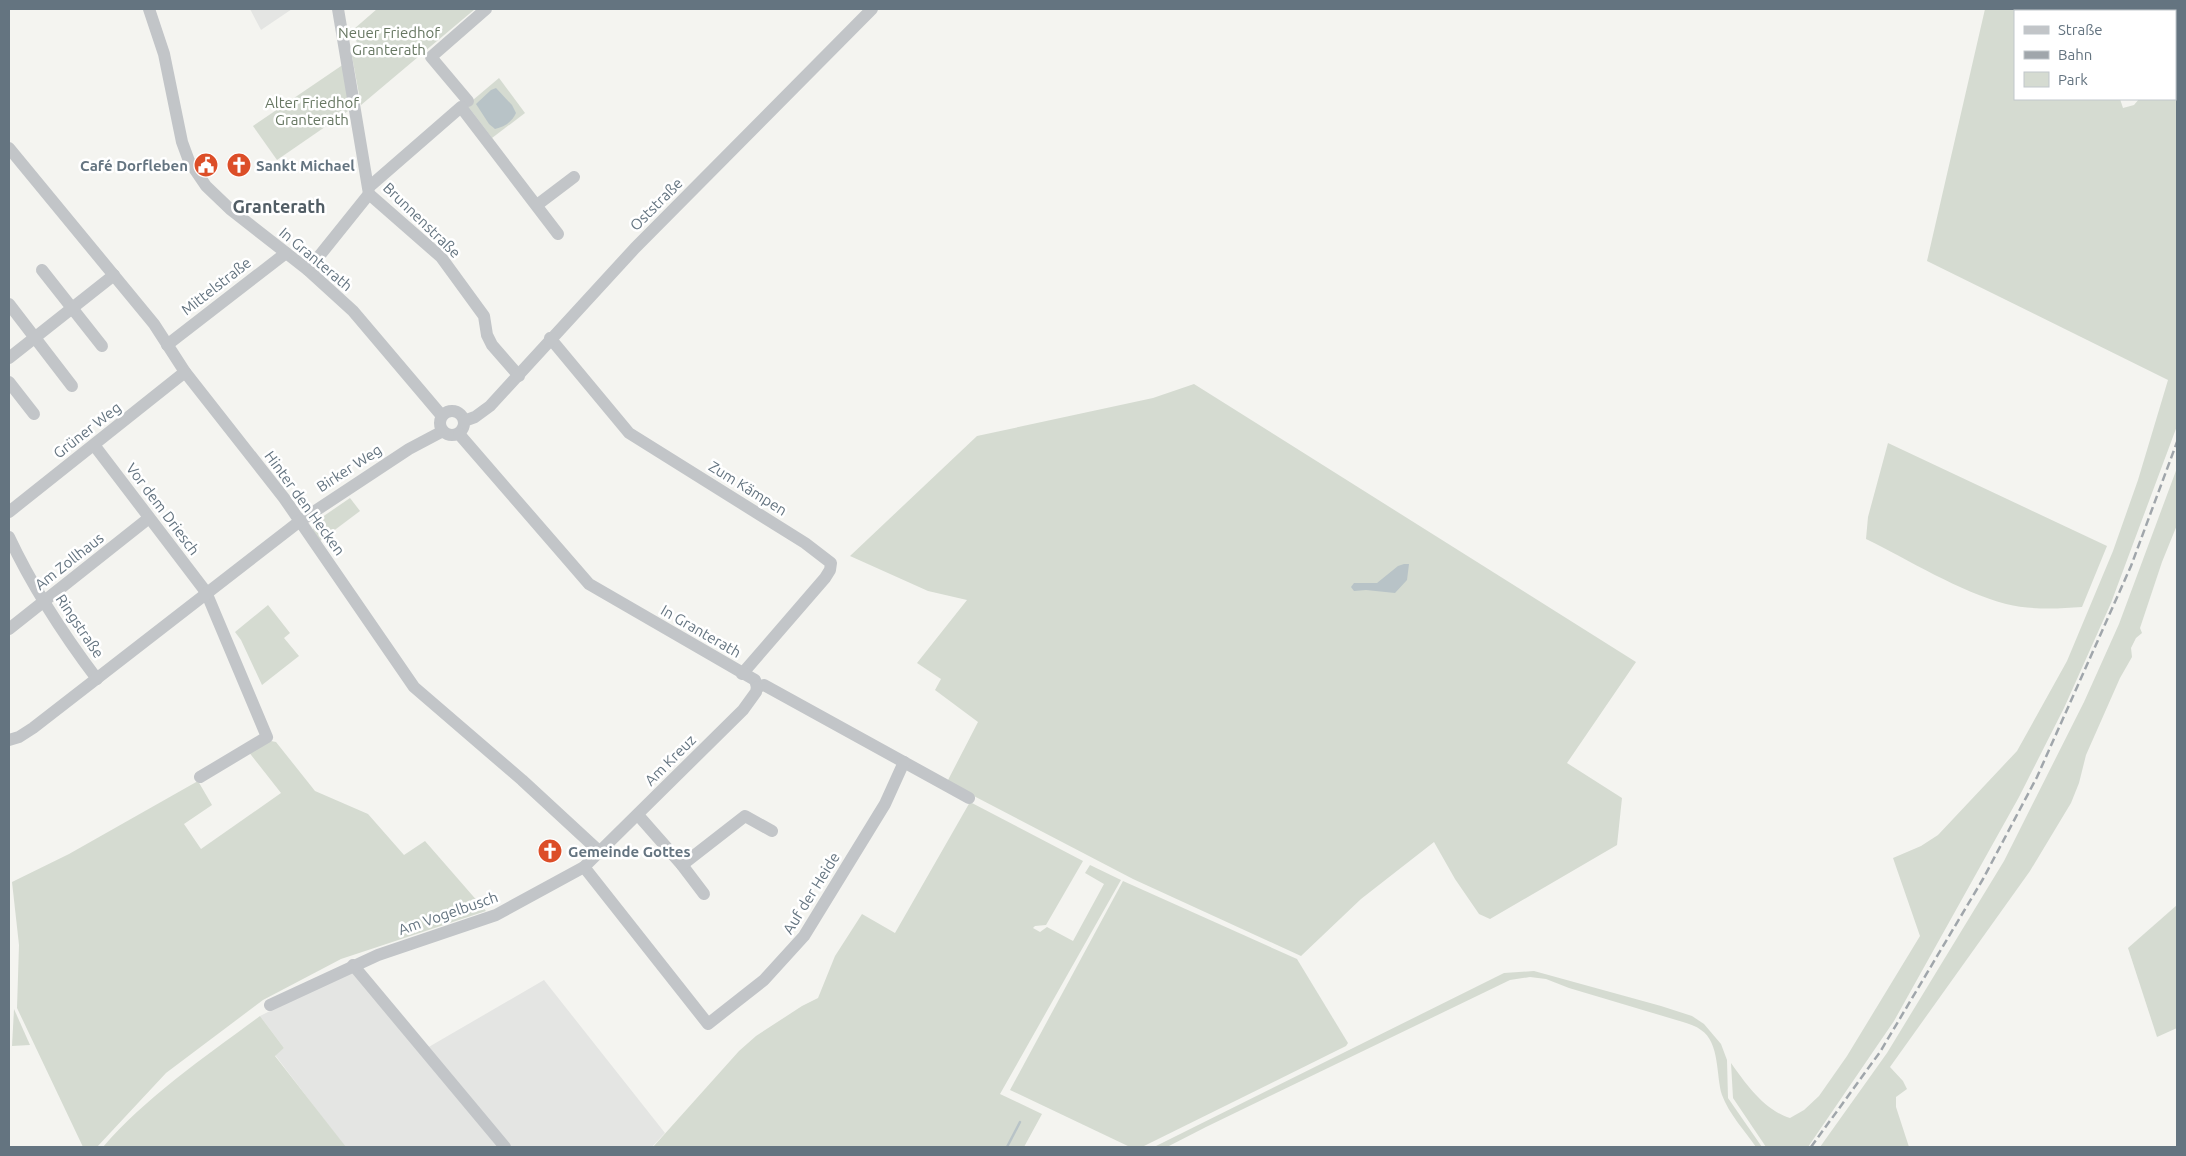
<svg xmlns="http://www.w3.org/2000/svg" width="2186" height="1156" font-family="Ubuntu,sans-serif">
	<style>
		.built { fill: #e4e5e3 }
		.green { fill: #d5dbd1 }
		.water { fill: #b8c3c7 }
		.lines { fill: none; stroke-linecap: round; stroke-linejoin: round }
		.stream { stroke: #b8c3c7; stroke-width: 2.5 }
		.minor { stroke: #c2c5c8; stroke-width: 12 }
		.rail { stroke: #a0a6ab; stroke-width: 2.5; stroke-dasharray: 8 4; stroke-linecap: butt }
		.labels { text-anchor: middle; dominant-baseline: central; stroke-width: 5; stroke-linejoin: round; paint-order: stroke }
		.park-label { font-size: 15px; fill: #677762; stroke: #fff }
		.poi-label { font-size: 15px; font-weight: bold; fill: #647480; stroke: #fff; text-anchor: start }
		.street-label { font-size: 15px; fill: #647480; stroke: #fff }
		.quarter-label { font-size: 18px; font-weight: bold; fill: #515d65; stroke: #fff }
	</style>
	<rect width="100%" height="100%" fill="#f4f4f0"/>
	<g class="built">
		<polygon points="250,9 292,9 261,30"/>
		<polygon points="360,968 427,1048 544,980 665,1133 652,1147 345,1147 275,1055 284,1048 260,1016 348,972"/>
	</g>
	<g class="green">
		<polygon points="377,9 475,9 361,105 351,51 358,49 354,29"/>
		<path d="M1985,9H2066L2067,11H2015V99H2120L2123,108L2134,105L2139,99H2175V78L2177,77V426L2111,603L2064,708L2019,797L1894,1021L1808,1147H1766L1733,1098L1731,1063C1746,1084 1764,1110 1790,1118L1804,1110L1819,1096L1847,1056L1920,936L1893,858L1921,846L1938,835L2017,751L2067,661L2113,551L2138,480L2168,380L1927,261Z"/>
		<polygon points="344,64 351,109 277,160 253,126"/>
		<polygon points="499,78 525,113 492,138 467,105"/>
		<polygon points="1194,384 1636,662 1567,763 1622,798 1617,845 1490,919 1479,914 1455,879 1434,842 1361,899 1301,956 1133,879 947,782 978,722 935,690 941,679 917,663 967,600 928,591 850,556 977,436 1153,398"/>
		<path d="M1888,443L2107,546L2082,607C2056,609 2031,610 2006,604C1960,592 1909,560 1866,539L1868,517Z"/>
		<polygon points="2177,468 2177,525 2162,562 2140,628 2142,633 2136,638 2131,648 2132,657 2120,678 2086,755 2079,783 2071,803 2030,871 1890,1067 1903,1081 1907,1089 1896,1097 1896,1107 1909,1147 1820,1147 1887,1053 2004,861 2084,702 2119,624"/>
		<polygon points="350,498 360,511 320,541 313,530 315,522"/>
		<polygon points="268,605 290,633 284,638 299,656 262,685 241,640 235,632"/>
		<polygon points="266,740 276,742 315,791 368,814 404,855 425,841 486,911 341,959 263,1000 166,1073 97,1147 83,1147 17,1008 19,945 12,882 69,854 198,781 212,805 184,824 201,849 281,793 248,751"/>
		<polygon points="970,802 1083,861 1046,925 1035,926 1033,928 1040,932 1047,927 1073,941 1104,884 1085,873 1090,865 1121,880 1000,1094 1042,1114 1024,1147 653,1147 739,1051 756,1036 802,1006 818,998 835,956 862,914 895,933"/>
		<polygon points="1123,881 1297,959 1348,1043 1346,1046 1142,1147 1130,1147 1010,1090"/>
		<polygon points="2177,905 2177,1028 2157,1037 2128,948"/>
		<path d="M1534,971L1661,1006L1692,1016L1704,1024L1721,1044L1727,1060L1728,1098L1762,1147H1756C1745,1131 1729,1114 1722,1095C1716,1077 1720,1042 1701,1030C1696,1026 1689,1024 1683,1022L1569,988L1546,979L1530,977L1510,980L1206,1127L1167,1147H1154L1504,973Z"/>
		<polygon points="14,1009 30,1045 12,1046"/>
		<path d="M260,1016L284,1048L275,1056L346,1147H103C147,1096 206,1056 260,1016Z"/>
	</g>
	<g class="water">
		<path d="M496,88L512,105L516,113C512,122 504,127 495,129L489,124L476,104L491,90Z"/>
		<polygon points="1404,564 1409,564 1407,580 1395,593 1366,590 1354,591 1351,587 1354,583 1377,583 1398,566"/>
	</g>
	<g class="lines">
		<polyline class="stream" points="1007,1147 1020,1122"/>
		<g class="minor">
			<polyline points="149,9 164,54 182,142 189,161 206,186 230,209 308,270 353,311 442,416"/>
			<polyline points="338,9 369,194 441,257 484,316 487,335 492,345 519,376"/>
			<polyline points="468,101 431,57 486,9"/>
			<polyline points="9,148 154,324 185,372 284,498 414,687 522,780 600,852"/>
			<polyline points="369,187 461,107 558,234"/>
			<polyline points="537,205 574,177"/>
			<polyline points="42,270 102,346"/>
			<polyline points="308,270 369,194"/>
			<polyline points="9,304 72,386"/>
			<polyline points="550,338 629,433 805,543 831,563 830,570 825,578 742,674"/>
			<polyline points="167,345 286,253"/>
			<polyline points="9,358 114,275"/>
			<polyline points="9,382 34,414"/>
			<circle cx="452" cy="423" r="12"/>
			<polyline points="464,421 475,417 490,406 635,248 872,9"/>
			<polyline points="459,434 589,584 755,680 757,687"/>
			<polyline points="94,445 206,592 267,737 200,777"/>
			<polyline points="9,512 185,372"/>
			<path d="M9,537C33,588 63,634 97,679"/>
			<polyline points="9,629 149,518"/>
			<polyline points="757,687 764,685 969,798"/>
			<polyline points="9,740 19,737 33,728 300,521 409,449 443,431"/>
			<polyline points="638,815 682,865 704,894"/>
			<polyline points="682,865 745,816 772,831"/>
			<polyline points="584,867 708,1024 764,980 804,936 885,804 904,762"/>
			<polyline points="353,965 505,1147"/>
			<polyline points="270,1005 378,955 496,915 584,867 743,710 756,692 757,687"/>
		</g>
		<polyline class="rail" points="1811,1147 1880,1052 1983,879 2037,777 2131,566 2177,442"/>
	</g>
	<defs>
		<symbol id="civic-disc" viewBox="-11 -11 22 22"><circle r="9.5" fill="#dc4e28" stroke="#fff"/><path d="M-.6-6.5H3V-4.5H.6V-3L4-1V1h2V6H-6V1h2V-1L-.6-3ZM-1.2 2.5V6h2.4V2.5Z" fill="#fff"/></symbol>
		<symbol id="church-disc" viewBox="-11 -11 22 22"><circle r="9.5" fill="#dc4e28" stroke="#fff"/><path d="M-1.2-6h2.4v3.5h3.3v2.4h-3.3V6h-2.4V-.1h-3.3v-2.4h3.3Z" fill="#fff"/></symbol>
	</defs>
	<g fill-rule="evenodd">
		<use href="#civic-disc" x="192" y="151" width="28" height="28"/>
		<use href="#church-disc" x="225" y="151" width="28" height="28"/>
		<use href="#church-disc" x="536" y="837" width="28" height="28"/>
	</g>
	<g class="labels">
		<g class="park-label">
			<text x="389" y="32">Neuer Friedhof<tspan x="389" dy="17">Granterath</tspan></text>
			<text x="312" y="102">Alter Friedhof<tspan x="312" dy="17">Granterath</tspan></text>
		</g>
		<g class="poi-label">
			<text x="188" y="165" text-anchor="end">Café Dorfleben</text>
			<text x="256" y="165">Sankt Michael</text>
			<text x="568" y="851">Gemeinde Gottes</text>
		</g>
		<g class="street-label">
			<text transform="translate(656 204) rotate(-45)">Oststraße</text>
			<text transform="translate(422 220) rotate(44)">Brunnenstraße</text>
			<text transform="translate(316 259) rotate(40)">In Granterath</text>
			<text transform="translate(216 286) rotate(-38)">Mittelstraße</text>
			<text transform="translate(87 430) rotate(-38)">Grüner Weg</text>
			<text transform="translate(349 468) rotate(-33)">Birker Weg</text>
			<text transform="translate(748 488) rotate(32)">Zum Kämpen</text>
			<text transform="translate(305 503) rotate(54)">Hinter den Hecken</text>
			<text transform="translate(163 509) rotate(53)">Vor dem Driesch</text>
			<text transform="translate(69 561) rotate(-38)">Am Zollhaus</text>
			<text transform="translate(80 626) rotate(56)">Ringstraße</text>
			<text transform="translate(701 631) rotate(30)">In Granterath</text>
			<text transform="translate(670 760) rotate(-45)">Am Kreuz</text>
			<text transform="translate(811 893) rotate(-58)">Auf der Heide</text>
			<text transform="translate(448 913) rotate(-19)">Am Vogelbusch</text>
		</g>
		<g class="quarter-label">
			<text x="279" y="206">Granterath</text>
		</g>
	</g>
	<rect width="2186" height="1156" fill="none" stroke="#647480" stroke-width="20"/>
	<rect x="2014" y="10" width="162" height="90" fill="#ffffff" stroke="#c1c7cc"/>
	<rect x="2024" y="26" width="25" height="8" fill="#c2c5c8" stroke="#c1c7cc"/>
	<text x="2058" y="35" font-size="15" fill="#647480">Straße</text>
	<rect x="2024" y="51" width="25" height="8" fill="#a0a6ab" stroke="#c1c7cc"/>
	<text x="2058" y="60" font-size="15" fill="#647480">Bahn</text>
	<rect x="2024" y="72" width="25" height="15" fill="#d5dbd1" stroke="#c1c7cc"/>
	<text x="2058" y="85" font-size="15" fill="#647480">Park</text>
</svg>
